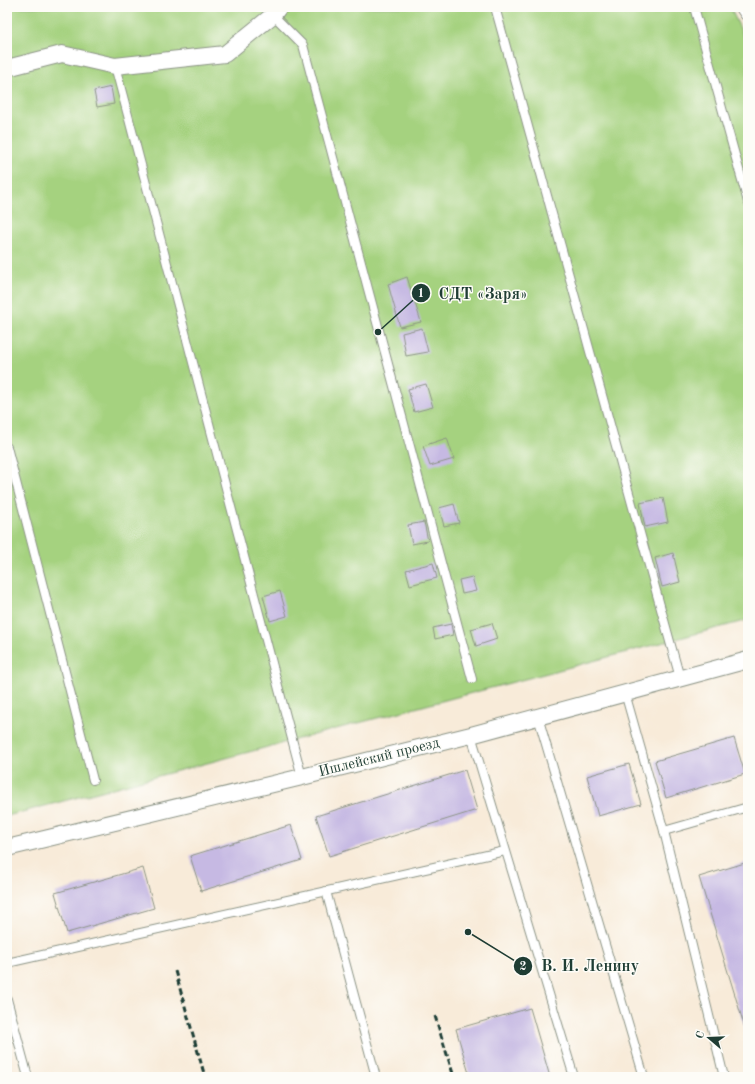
<svg xmlns="http://www.w3.org/2000/svg" width="755" height="1084" font-family="'Old Standard TT',serif">
	<style>
		.green { fill: #a5d27f; stroke: #62885a }
		.building { fill: #c6b9e3 }
		.lines { fill: none; stroke-linecap: round; stroke-linejoin: round }
		.lane-casing { stroke: #8c9486; stroke-width: 10 }
		.street-casing { stroke: #8c9486; stroke-width: 18 }
		.lane { stroke: #fff; stroke-width: 8 }
		.street { stroke: #fff; stroke-width: 16 }
		.rail { stroke: #1f3d34; stroke-width: 3; stroke-dasharray: 6 3; stroke-linecap: butt }
		.labels { text-anchor: middle; dominant-baseline: central; stroke-width: 3; stroke-linejoin: round; paint-order: stroke }
		.street-label { font-size: 15px; fill: #1f3d34; stroke: #fdfcf7 }
		.leader { fill: none; stroke: #1f3d34; stroke-width: 1.5 }
		.callout-dot { fill: #1f3d34; stroke: #fdfcf7; stroke-width: 1.5 }
		.mark-label { font-size: 12px; text-anchor: middle; font-weight: bold; fill: #fff }
		.callout-label { font-size: 16px; text-anchor: middle; font-weight: bold; fill: #1f3d34; stroke: #fdfcf7; stroke-width: 3; stroke-linejoin: round; paint-order: stroke }
	</style>
	<rect width="100%" height="100%" fill="#fdfcf7"/>
	<filter id="ink" filterUnits="userSpaceOnUse"><feTurbulence type="fractalNoise" baseFrequency=".025" numOctaves="2"/><feDisplacementMap in="SourceGraphic" scale="8" xChannelSelector="R" yChannelSelector="G"/><feConvolveMatrix kernelMatrix="1 2 1 2 8 2 1 2 1" color-interpolation-filters="sRGB"/></filter>
	<filter id="wash" filterUnits="userSpaceOnUse"><feTurbulence type="fractalNoise" baseFrequency=".012" numOctaves="4" result="noise"/><feDisplacementMap in="SourceGraphic" scale="16" xChannelSelector="R" yChannelSelector="G"/><feGaussianBlur stdDeviation="0.9" result="paint"/><feColorMatrix in="noise" values="0 0 0 0 0 0 0 0 0 0 0 0 0 0 0 0 0 1.4 0 .05"/><feComposite in="paint" operator="in"/></filter>
	<g filter="url(#wash)">
		<rect width="100%" height="100%" fill="#f8ebd9"/>
		<polygon class="green" points="7,7 730,7 748,45 748,620 7,816"/>
		<g id="blocks">
			<g class="building">
				<polygon points="111,87 114,104 97,107 94,91"/>
				<polygon points="407,277 421,322 400,327 388,284"/>
				<polygon points="748,297 748,308 747,309 745,298"/>
				<polygon points="422,328 428,352 406,356 402,333"/>
				<polygon points="426,384 433,407 414,412 408,389"/>
				<polygon points="447,438 454,459 430,466 423,446"/>
				<polygon points="663,498 668,522 645,527 640,503"/>
				<polygon points="454,504 459,523 444,526 439,508"/>
				<polygon points="424,522 428,541 412,544 408,525"/>
				<polygon points="673,553 680,582 662,587 655,558"/>
				<polygon points="433,563 437,578 410,585 406,570"/>
				<polygon points="472,577 476,591 462,594 459,580"/>
				<polygon points="280,591 287,616 270,621 263,596"/>
				<polygon points="492,623 497,639 476,646 471,629"/>
				<polygon points="451,624 453,635 435,639 433,628"/>
				<polygon points="734,738 745,774 666,798 655,761"/>
				<polygon points="629,764 641,804 598,816 587,776"/>
				<polygon points="465,770 477,810 329,856 316,816"/>
				<polygon points="291,825 302,860 201,891 190,856"/>
				<polygon points="748,862 748,1038 699,877"/>
				<polygon points="143,868 154,908 67,933 55,893"/>
				<polygon points="530,1008 550,1077 470,1077 456,1029"/>
			</g>
		</g>
	</g>
	<g filter="url(#ink)">
		<use href="#blocks" fill-opacity="0" stroke="#8c9486" stroke-width="1"/>
		<g class="lines">
			<defs>
				<g id="lane">
					<polyline points="495,7 680,678"/>
					<polyline points="694,7 748,202"/>
					<polyline points="273,15 303,45 472,679"/>
					<polyline points="115,66 302,777"/>
					<polyline points="7,447 93,780"/>
					<polyline points="625,693 664,831 724,1077"/>
					<polyline points="538,717 644,1077"/>
					<polyline points="471,735 574,1077"/>
					<polyline points="664,831 748,807"/>
					<polyline points="326,891 376,1077"/>
					<polyline points="7,963 505,851"/>
					<polyline points="7,999 28,1077"/>
				</g>
				<g id="street">
					<polyline points="744,7 748,13"/>
					<polyline points="7,68 62,54 115,66 225,54 273,15 279,7"/>
					<polyline points="7,848 302,777 471,735 748,660"/>
				</g>
			</defs>
			<use href="#lane" class="lane-casing"/>
			<use href="#street" class="street-casing"/>
			<use href="#lane" class="lane"/>
			<use href="#street" class="street"/>
			<g class="rail">
				<polyline points="175,971 205,1077"/>
				<polyline points="435,1016 454,1077"/>
			</g>
		</g>
	</g>
	<g class="labels">
		<g class="street-label">
			<text transform="translate(379 758) rotate(-14)">Ишлейский проезд</text>
		</g>
	</g>
	<path class="leader" d="M378 332L421 293M468 932L523 966"/>
	<g class="callout-dot">
		<circle cx="378" cy="332" r="4"/>
		<circle cx="468" cy="932" r="4"/>
		<circle cx="421" cy="293" r="10"/>
		<circle cx="523" cy="966" r="10"/>
	</g>
	<g class="mark-label">
		<text x="421" y="297">1</text>
		<text x="523" y="970">2</text>
	</g>
	<g class="callout-label">
		<text x="483" y="299">СДТ «Заря»</text>
		<text x="590" y="971">В. И. Ленину</text>
	</g>
	<rect width="755" height="1084" fill="none" stroke="#fdfcf7" stroke-width="24"/>
	<g transform="translate(709 1038) rotate(289)" stroke="#fdfcf7" stroke-width="3" paint-order="stroke">
	<path d="M0-3L7 15L0 10L-7 15Z" fill="#1f3d34"/>
	<text y="-6" font-size="11" font-weight="bold" text-anchor="middle" fill="#1f3d34">С</text>
	</g>
</svg>
